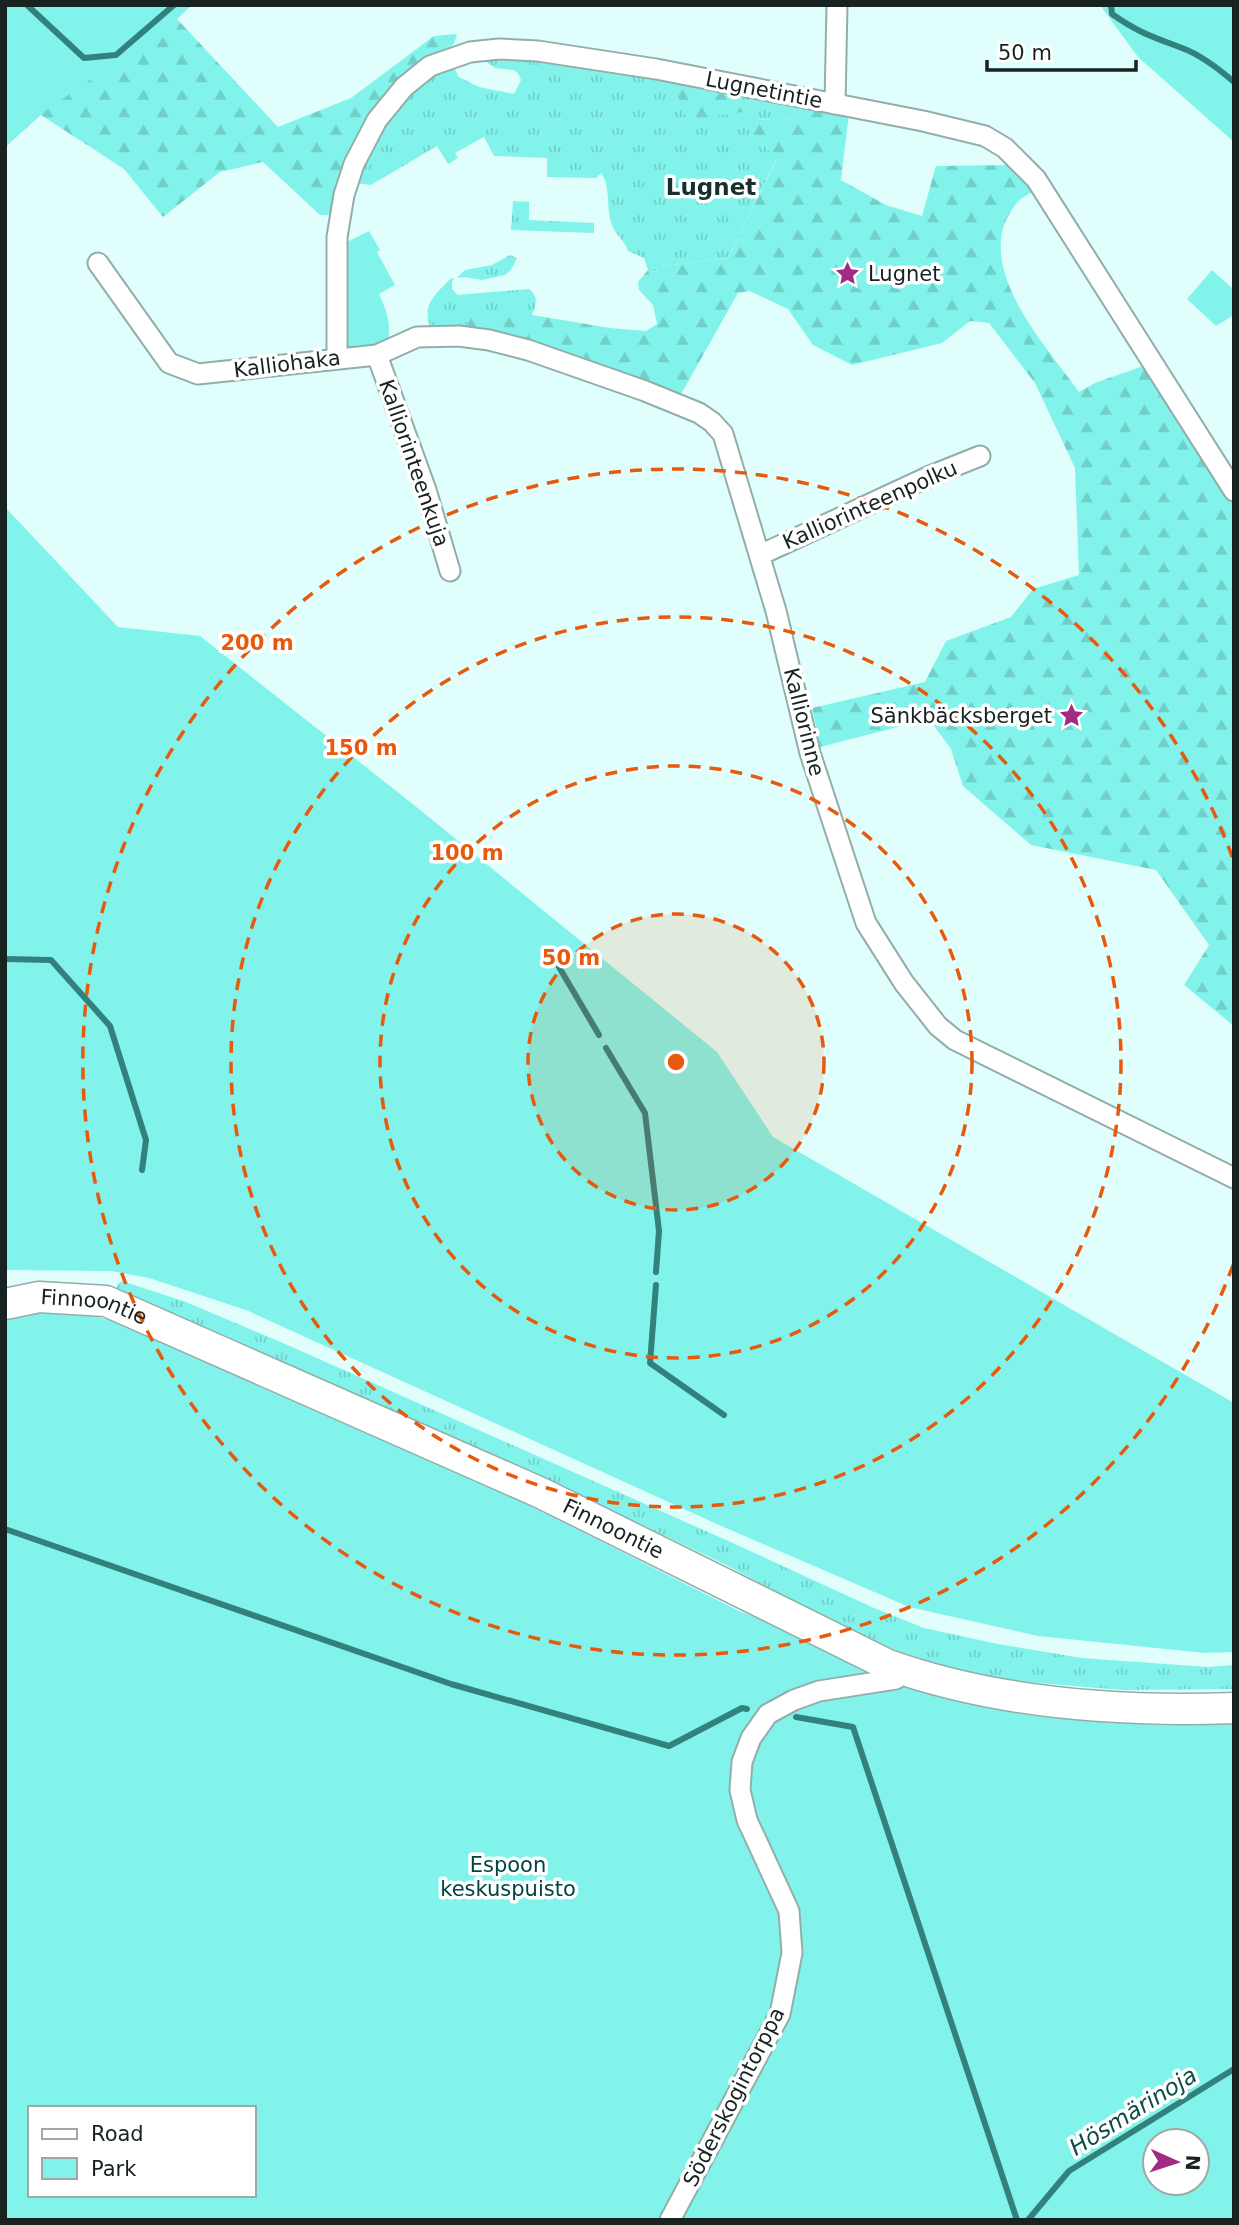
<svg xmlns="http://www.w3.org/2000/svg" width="1239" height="2225" font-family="'DejaVu Sans',sans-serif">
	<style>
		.grass { fill: url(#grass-tufts) }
		.forest { fill: url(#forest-firs) }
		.park { fill: #82f3eb; fill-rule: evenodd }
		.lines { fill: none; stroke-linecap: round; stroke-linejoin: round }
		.stream { stroke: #32817d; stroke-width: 6 }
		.street-casing { stroke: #92aeab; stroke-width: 23 }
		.primary-casing { stroke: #92aeab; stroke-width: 33 }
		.street { stroke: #fff; stroke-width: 19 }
		.primary { stroke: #fff; stroke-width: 30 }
		.ring { fill: none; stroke: #e8590c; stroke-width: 3.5; stroke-dasharray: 12 9 }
		.labels { text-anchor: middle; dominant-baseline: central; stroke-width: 7; stroke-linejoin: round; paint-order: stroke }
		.street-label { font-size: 21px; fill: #172221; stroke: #fff }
		.poi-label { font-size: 21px; fill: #172221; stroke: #fff; text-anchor: start }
		.park-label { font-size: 21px; fill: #014542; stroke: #fff }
		.neighbourhood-label { font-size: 23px; font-weight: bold; fill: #17302e; stroke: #fff }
		.water-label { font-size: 23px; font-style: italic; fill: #0c4c49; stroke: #fff }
		.centre { fill: #e8590c; stroke: #fff; stroke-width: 3.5 }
		.ring-label { font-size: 21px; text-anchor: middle; font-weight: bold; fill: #e8590c; stroke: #fff; stroke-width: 7; stroke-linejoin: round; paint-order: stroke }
	</style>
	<defs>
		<pattern id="grass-tufts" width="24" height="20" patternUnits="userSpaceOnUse" patternTransform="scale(1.75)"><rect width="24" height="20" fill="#82f3eb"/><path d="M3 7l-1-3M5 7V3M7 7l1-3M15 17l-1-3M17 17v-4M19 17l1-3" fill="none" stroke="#70d0c9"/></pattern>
		<pattern id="forest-firs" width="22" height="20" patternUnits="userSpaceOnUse" patternTransform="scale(1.75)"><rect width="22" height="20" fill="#82f3eb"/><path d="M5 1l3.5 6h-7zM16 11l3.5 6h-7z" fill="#70d0c9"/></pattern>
	</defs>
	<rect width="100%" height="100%" fill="#e0fefb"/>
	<g class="grass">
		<path d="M527,56L804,103L796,118L755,120L753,140L766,147L777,158L728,258L665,266L653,272L648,270L644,258L628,251C624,239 614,234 611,222C606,207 611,186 601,173L596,178L547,177V158L494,156L484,137L455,153L458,158L448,164L437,146L371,185L355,183L385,121L413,89L452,64L459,77L479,87L514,94L521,80L518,73L513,70L495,68L480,57Z"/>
		<polygon points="513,201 529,202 529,220 594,223 594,233 511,230"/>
		<polygon points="510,255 517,258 511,270 505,275 482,280 465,277 457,278 465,270 492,265"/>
		<path d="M454,278L452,282V289L458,295L529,289C539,297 536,304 532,315H474L461,331L430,327C422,304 435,295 450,279Z"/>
		<polygon points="122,1281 186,1302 292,1347 735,1544 874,1608 924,1628 998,1644 1082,1658 1208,1667 1234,1665 1234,1689 1123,1690 1013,1681 946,1667 867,1640 724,1564 640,1524 314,1385 178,1316 119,1295 116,1290 118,1284"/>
	</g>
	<g class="forest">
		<polygon points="5,5 135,5 177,19 278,127 351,98 434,36 457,34 454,44 405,76 377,103 348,158 334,215 320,215 263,162 220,172 163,217 124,169 41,115 5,147"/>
		<polygon points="672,81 741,93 742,112 687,120"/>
		<path d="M804,103L849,113L841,180L886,205L922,216L936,166L1013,165L1038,189C1031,193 1021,197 1016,204C968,263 1045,344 1079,392L1095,383L1143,366L1234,505V1026L1184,985L1209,945L1156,870L1031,845L963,786L951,749L929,719L820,747L812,708L925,682L946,641L1011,617L1033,589L1079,575L1075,468L1035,383L989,323L970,321L942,343L852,365L813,345L788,309L750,291L738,293L680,396L461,331L474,315H532L610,328L646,331L657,324L653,305L639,290L638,282L648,270L654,272L665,266L728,258L777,159L766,147L753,140L748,127L755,120L796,118Z"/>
	</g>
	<g class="park">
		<polygon points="5,5 192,5 177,19 41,114 5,147"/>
		<polygon points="1100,5 1234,5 1234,142 1138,57"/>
		<path d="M369,231L380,250L377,252L395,285L379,294C387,311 391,322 388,341C373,345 359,356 344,344L343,244Z"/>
		<polygon points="1212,270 1234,290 1234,315 1216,326 1187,299"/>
		<polygon points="5,507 118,627 200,636 414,805 717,1052 773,1137 1234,1403 1234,1652 1205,1653 1038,1636 909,1607 719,1525 246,1310 149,1278 111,1271 5,1270"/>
		<path d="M53,1310L94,1316L131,1325L513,1497L739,1611L919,1682L1234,1715V2220H5V1316ZM30,2108H254V2195H30ZM1155,2141H1197V2183H1155Z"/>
	</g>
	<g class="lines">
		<g class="stream">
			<polyline points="27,5 84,58 116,55 174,5"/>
			<path d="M1111,5L1112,14C1139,33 1153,37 1182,48C1201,55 1219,69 1234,82"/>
			<polyline points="5,959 51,960 110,1026 146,1140 142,1170"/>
			<polyline points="559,967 599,1035"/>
			<polyline points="606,1048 645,1113 659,1231 656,1272"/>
			<polyline points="656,1285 650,1363 724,1415"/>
			<polyline points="5,1529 451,1684 669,1746 742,1708 747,1709"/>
			<polyline points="796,1717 853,1727 1017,2220"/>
			<polyline points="1028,2220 1069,2171 1234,2069"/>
		</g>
		<defs>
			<g id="street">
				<polyline points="835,104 837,5"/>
				<polyline points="98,263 169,363 198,374 377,355 417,337 459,336 489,340 528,350 645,391 699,413 712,422 723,434 776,611 810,753 866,923 904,983 938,1026 955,1040 1234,1178"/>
				<polyline points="377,355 426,490 450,571"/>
				<polyline points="337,357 337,237 344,195 354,164 377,120 404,87 430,66 470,52 499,49 538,51 656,69 923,121 985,136 1005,148 1036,179 1234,491"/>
				<polyline points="760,555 930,476 980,456"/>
				<polyline points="670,2220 780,2014 792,1953 789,1911 747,1820 740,1790 742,1762 751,1738 768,1714 794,1700 819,1691 896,1679 903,1670"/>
			</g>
			<g id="primary">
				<path id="s1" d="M5,1304L39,1297L106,1301L541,1493L886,1664C994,1703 1120,1712 1234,1708"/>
			</g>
		</defs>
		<use href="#street" class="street-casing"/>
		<use href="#primary" class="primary-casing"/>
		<use href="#street" class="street"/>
		<use href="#primary" class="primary"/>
	</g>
	<circle cx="676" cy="1062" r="148" fill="#e8590c" fill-opacity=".12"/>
	<g class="ring">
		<circle cx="676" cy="1062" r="148"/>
		<circle cx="676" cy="1062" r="296"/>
		<circle cx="676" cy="1062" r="445"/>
		<path d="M1233 1265A593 593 0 1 1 1233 859"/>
	</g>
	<defs>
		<symbol id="sight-bare" viewBox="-9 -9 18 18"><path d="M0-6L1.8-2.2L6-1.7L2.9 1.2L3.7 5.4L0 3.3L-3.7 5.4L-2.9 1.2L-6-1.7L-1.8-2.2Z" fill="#a12a83" stroke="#fff" stroke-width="2.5" paint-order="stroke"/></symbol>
	</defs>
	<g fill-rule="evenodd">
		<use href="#sight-bare" x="830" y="256" width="35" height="35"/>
		<use href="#sight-bare" x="1054" y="698" width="35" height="35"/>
	</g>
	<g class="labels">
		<g class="street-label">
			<text transform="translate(764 90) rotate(11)">Lugnetintie</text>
			<text transform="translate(287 364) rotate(-7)">Kalliohaka</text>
			<text transform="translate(414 463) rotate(71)">Kalliorinteenkuja</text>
			<text transform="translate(870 505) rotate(-24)">Kalliorinteenpolku</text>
			<text transform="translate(804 722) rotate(76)">Kalliorinne</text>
			<text stroke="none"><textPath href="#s1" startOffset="91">Finnoontie</textPath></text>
			<text stroke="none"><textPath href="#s1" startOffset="658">Finnoontie</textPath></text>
			<text transform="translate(734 2097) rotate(-63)">Söderskogintorppa</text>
		</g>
		<g class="poi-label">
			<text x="868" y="274">Lugnet</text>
			<text x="1052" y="716" text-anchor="end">Sänkbäcksberget</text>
		</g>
		<g class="park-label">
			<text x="508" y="1865">Espoon<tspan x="508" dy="24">keskuspuisto</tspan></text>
		</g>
		<g class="neighbourhood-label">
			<text x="711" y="187">Lugnet</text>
		</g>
		<g class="water-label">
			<text transform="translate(1133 2111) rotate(-32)">Hösmärinoja</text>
		</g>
	</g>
	<circle cx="676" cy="1062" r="10" class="centre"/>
	<g class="ring-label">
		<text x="257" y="650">200 m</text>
		<text x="361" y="755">150 m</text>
		<text x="467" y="860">100 m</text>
		<text x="571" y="965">50 m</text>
	</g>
	<rect width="1239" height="2225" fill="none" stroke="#172221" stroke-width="14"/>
	<rect x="28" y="2106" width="228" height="91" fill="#ffffff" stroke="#a2a7a6" stroke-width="2"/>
	<rect x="42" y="2129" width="35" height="10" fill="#ffffff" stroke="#a2a7a6" stroke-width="2"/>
	<text x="91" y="2141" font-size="21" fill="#172221">Road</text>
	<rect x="42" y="2158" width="35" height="21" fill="#82f3eb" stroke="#a2a7a6" stroke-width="2"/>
	<text x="91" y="2176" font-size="21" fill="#172221">Park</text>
	<g transform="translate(1176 2162) rotate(93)"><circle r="33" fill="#ffffff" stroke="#a2a7a6" stroke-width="2"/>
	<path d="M0-5L12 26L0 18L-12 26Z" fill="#a12a83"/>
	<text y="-10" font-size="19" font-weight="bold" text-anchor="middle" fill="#172221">N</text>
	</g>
	<path d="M987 60v10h149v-10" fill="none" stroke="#172221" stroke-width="3.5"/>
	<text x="998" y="60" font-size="21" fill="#172221" stroke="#ffffff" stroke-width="5" paint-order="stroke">50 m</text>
</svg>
